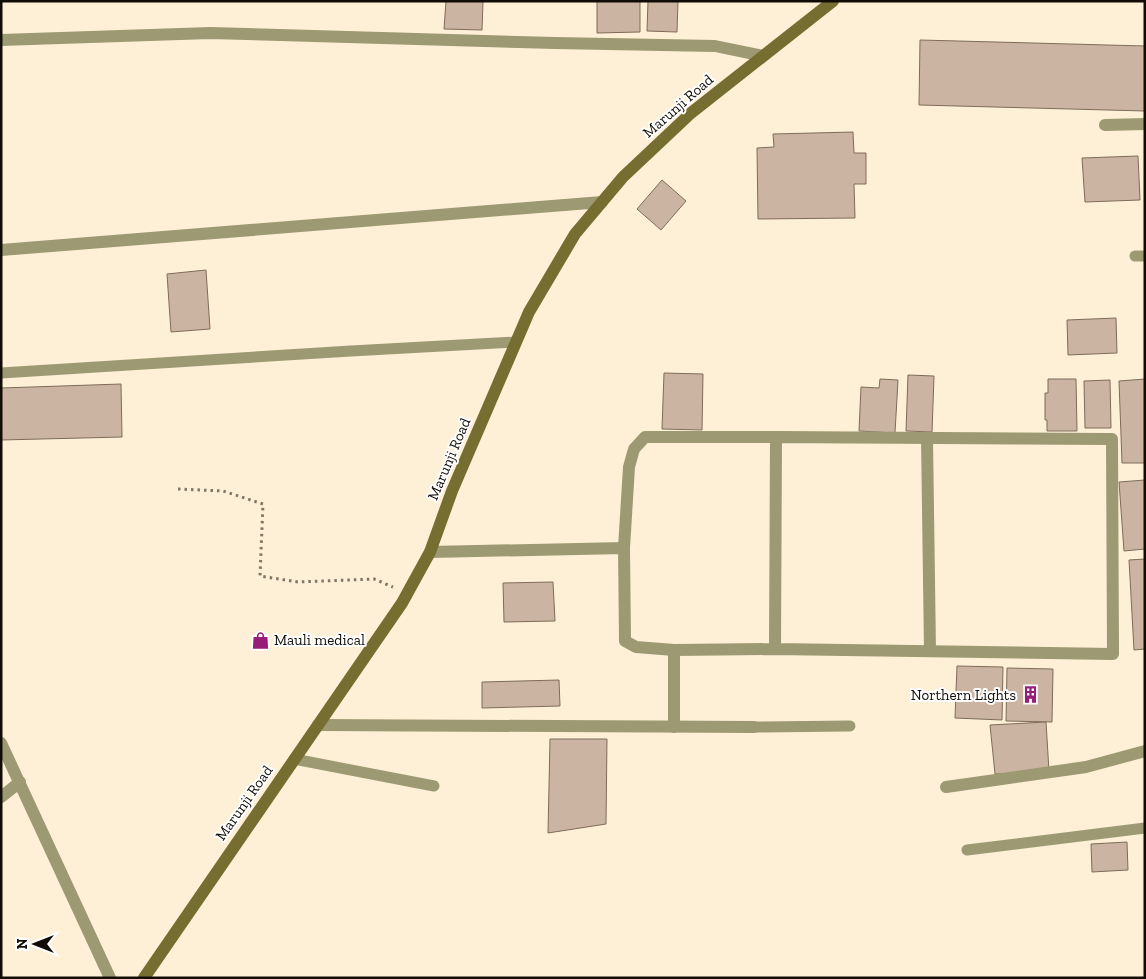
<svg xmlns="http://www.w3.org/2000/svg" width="1146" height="979" font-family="'Zilla Slab',serif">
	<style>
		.building { fill: #cbb4a2; stroke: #7f6b5a }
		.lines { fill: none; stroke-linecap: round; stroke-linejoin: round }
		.path { stroke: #7f7667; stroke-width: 3; stroke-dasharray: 2.5 4; stroke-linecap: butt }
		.lane { stroke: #9d9972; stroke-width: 11 }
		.street { stroke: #9d9972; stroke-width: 12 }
		.secondary { stroke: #756e30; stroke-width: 12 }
		.labels { text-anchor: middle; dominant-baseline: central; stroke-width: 4; stroke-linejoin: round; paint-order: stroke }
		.street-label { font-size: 15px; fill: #110c05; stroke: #fff }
		.poi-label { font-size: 15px; fill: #110c05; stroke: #fff; text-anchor: start }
	</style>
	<rect width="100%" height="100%" fill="#fef0d7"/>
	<g class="building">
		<polygon points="446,1 483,1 482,30 444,29"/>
		<polygon points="597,1 640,1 640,32 597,33"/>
		<polygon points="648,1 678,1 677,32 647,31"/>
		<polygon points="920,40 1145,46 1145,111 919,105"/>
		<polygon points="853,132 854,153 866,153 866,184 854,184 855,218 758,219 757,148 774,147 773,134"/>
		<polygon points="1138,156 1140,200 1085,202 1082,158"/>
		<polygon points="662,180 686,201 661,230 637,209"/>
		<polygon points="206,270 210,329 171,332 167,274"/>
		<polygon points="1116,318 1117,353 1068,355 1067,320"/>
		<polygon points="664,373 703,374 702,430 662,429"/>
		<polygon points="908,375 934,376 932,432 906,431"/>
		<polygon points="880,379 898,380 895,433 859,431 861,387 879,388"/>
		<polygon points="1048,379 1076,379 1077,431 1047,431 1047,420 1045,420 1045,393 1048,393"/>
		<polygon points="1145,379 1145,463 1122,463 1119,381"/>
		<polygon points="1110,380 1111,428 1085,428 1084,381"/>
		<polygon points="121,384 122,437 1,440 1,388"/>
		<polygon points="1145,480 1145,549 1124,551 1119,482"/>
		<polygon points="1145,559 1145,649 1134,650 1129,560"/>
		<polygon points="553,582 555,621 504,622 503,583"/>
		<polygon points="957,666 1003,667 1002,720 955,718"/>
		<polygon points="1007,668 1053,669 1052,722 1006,721"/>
		<polygon points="559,680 560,706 482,708 482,682"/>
		<polygon points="1046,722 1049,771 995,774 990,725"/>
		<polygon points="550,739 607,739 606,824 548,833"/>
		<polygon points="1127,842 1128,870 1092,872 1091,844"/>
	</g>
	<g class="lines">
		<polyline class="path" points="178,489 223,491 263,504 260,576 298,582 374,579 393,587"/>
		<g class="lane">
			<polyline points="1135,256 1145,256"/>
			<polyline points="1,373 351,351 516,342"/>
			<polyline points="754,727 850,726"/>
			<polyline points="294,759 434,786"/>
			<polyline points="967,850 1145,828"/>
		</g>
		<g class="street">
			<polyline points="1,40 210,33 555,43 715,46 763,56"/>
			<polyline points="1105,125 1145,124"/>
			<polyline points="1,250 602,202"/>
			<polyline points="927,438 930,651"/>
			<polyline points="624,548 629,467 634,449 645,437 776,437"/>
			<polyline points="430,552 624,548 625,641 636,647 674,650 775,649 1113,654 1112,439 776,437 775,649"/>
			<polyline points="674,650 674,727"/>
			<polyline points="318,725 754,727"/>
			<polyline points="1,743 110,978"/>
			<polyline points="946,787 1086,767 1145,751"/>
			<polyline points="1,797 20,782"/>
		</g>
		<polyline class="secondary" points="144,978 402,603 430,552 452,491 529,312 575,234 623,177 691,113 833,1"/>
	</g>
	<defs>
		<symbol id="shop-bare" viewBox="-9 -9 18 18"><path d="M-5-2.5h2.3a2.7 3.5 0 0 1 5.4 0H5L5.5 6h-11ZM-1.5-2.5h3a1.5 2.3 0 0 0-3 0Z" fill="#971e78" stroke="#fff" stroke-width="2.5" paint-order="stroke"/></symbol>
		<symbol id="building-bare" viewBox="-9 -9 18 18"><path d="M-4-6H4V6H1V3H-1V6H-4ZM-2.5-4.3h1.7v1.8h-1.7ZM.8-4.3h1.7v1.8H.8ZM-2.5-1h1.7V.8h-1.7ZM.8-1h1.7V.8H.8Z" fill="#971e78" stroke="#fff" stroke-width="2.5" paint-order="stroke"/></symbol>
	</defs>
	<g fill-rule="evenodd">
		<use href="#shop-bare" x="248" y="628" width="25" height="25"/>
		<use href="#building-bare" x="1018" y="682" width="25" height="25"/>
	</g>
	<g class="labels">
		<g class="street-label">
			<text transform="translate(678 106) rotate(-41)">Marunji Road</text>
			<text transform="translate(449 459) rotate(-67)">Marunji Road</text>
			<text transform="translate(244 803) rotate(-55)">Marunji Road</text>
		</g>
		<g class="poi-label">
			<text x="274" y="640">Mauli medical</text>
			<text x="1016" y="695" text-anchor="end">Northern Lights</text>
		</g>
	</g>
	<rect width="1146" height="979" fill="none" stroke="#110c05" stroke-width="5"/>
	<g transform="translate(35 944) rotate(270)" stroke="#ffffff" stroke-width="4" paint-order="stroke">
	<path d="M0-4L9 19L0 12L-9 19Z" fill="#110c05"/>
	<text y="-8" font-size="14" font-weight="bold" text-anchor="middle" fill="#110c05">N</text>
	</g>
</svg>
